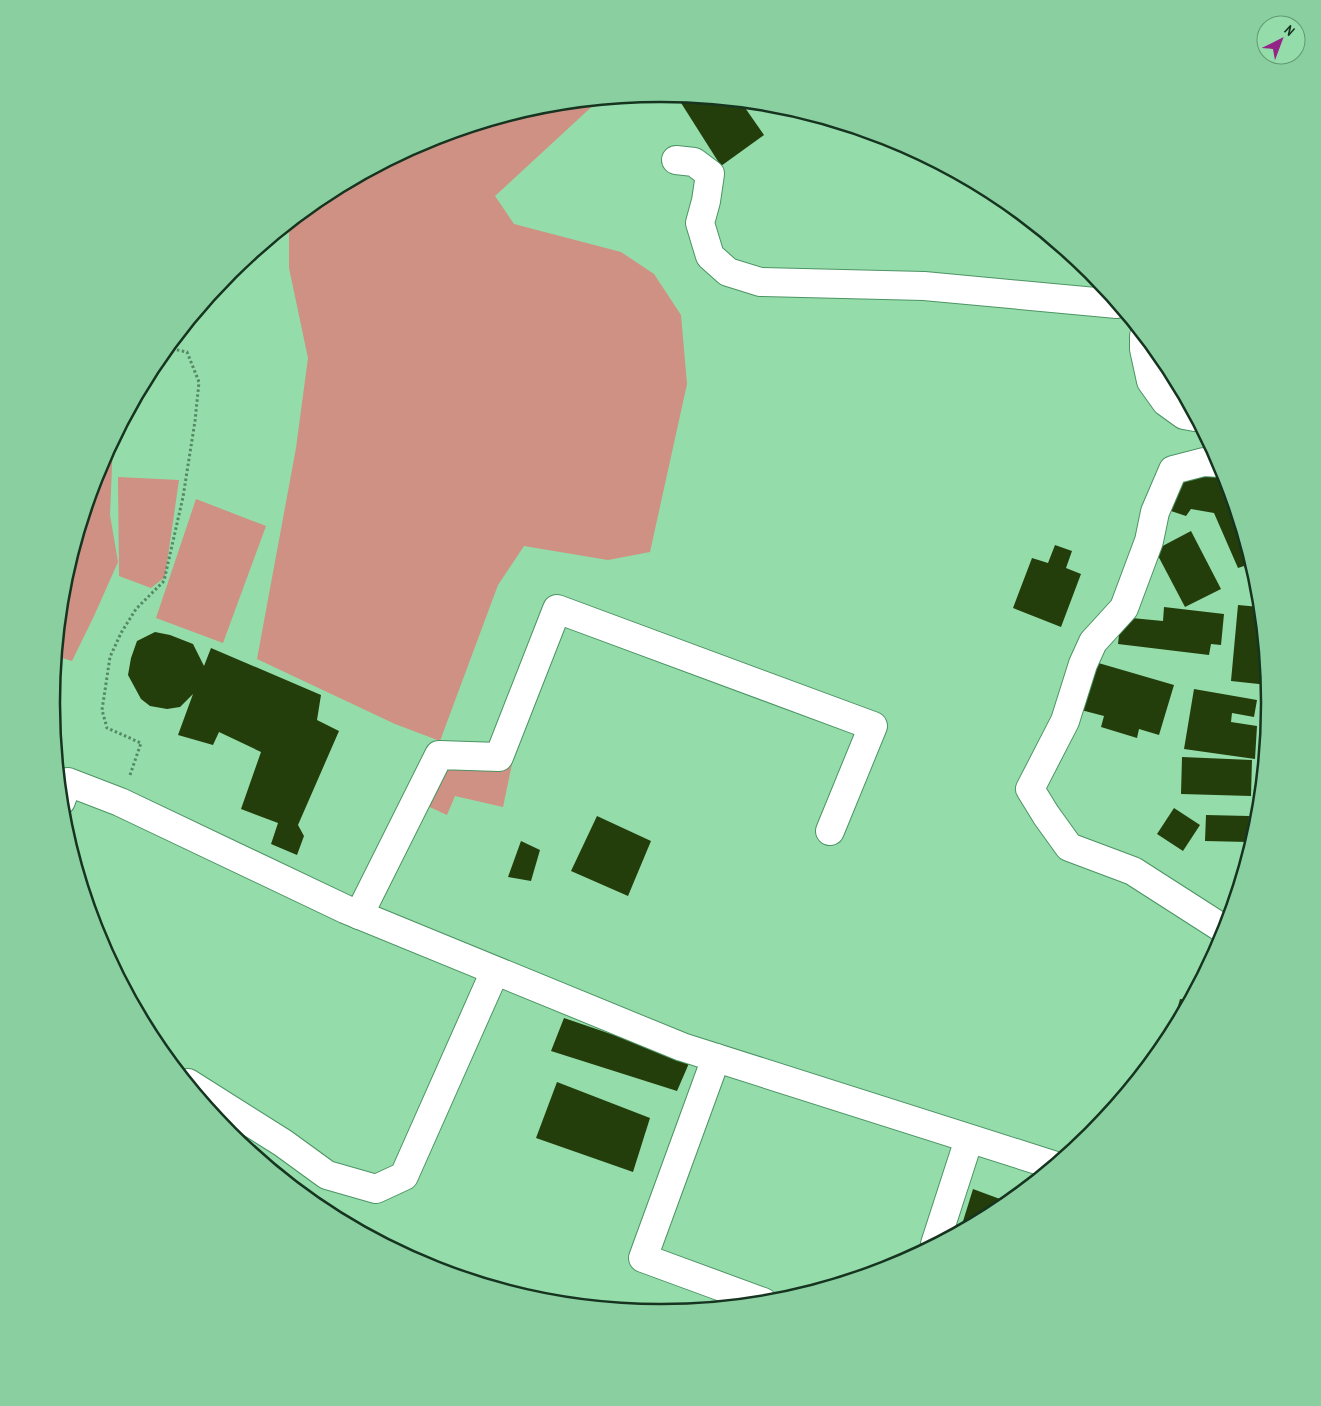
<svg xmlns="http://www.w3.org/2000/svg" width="1321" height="1406" font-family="'Archivo Narrow',sans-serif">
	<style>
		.green { fill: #ce9183 }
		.building { fill: #243e0b }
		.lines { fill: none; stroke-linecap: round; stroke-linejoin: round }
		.street-casing { stroke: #4c9464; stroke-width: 30 }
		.secondary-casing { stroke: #4c9464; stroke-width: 30 }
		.path { stroke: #558965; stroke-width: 3; stroke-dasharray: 2.5 2.5; stroke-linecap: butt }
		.street { stroke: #fff; stroke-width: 28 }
		.secondary { stroke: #fff; stroke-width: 28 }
		.rim { fill: none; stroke: #163420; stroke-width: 2.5 }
	</style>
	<rect width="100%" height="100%" fill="#94ddaa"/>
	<g class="green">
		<polygon points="599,100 495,196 514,224 621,252 654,274 681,315 687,384 650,552 608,560 524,546 498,585 440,741 395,724 257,659 296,448 308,358 289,268 289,223 322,196 428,140 542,105"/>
		<polygon points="113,442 110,515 118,562 94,616 72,661 56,656 63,584 98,470"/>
		<polygon points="118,477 179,480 165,577 151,588 119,576"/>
		<polygon points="196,499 266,526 223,643 156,618"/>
		<polygon points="441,761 512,764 503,807 455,796 447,815 421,803"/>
	</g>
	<g class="building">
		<polygon points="676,95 741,102 764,135 721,166"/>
		<polygon points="1209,471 1225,476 1258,584 1260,600 1244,566 1238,568 1214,513 1191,509 1186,516 1168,510 1179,476"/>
		<polygon points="1191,531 1221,589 1185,607 1155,550"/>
		<polygon points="1055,545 1072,551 1066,568 1081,574 1061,627 1013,608 1032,558 1048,563"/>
		<polygon points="1238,605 1260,607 1268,685 1231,681"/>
		<polygon points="1164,607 1224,614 1221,645 1211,644 1209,655 1118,644 1121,617 1163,621"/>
		<polygon points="155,632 170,635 193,644 204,666 211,648 321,695 317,720 339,731 298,825 304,836 297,855 271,844 278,823 241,809 261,752 219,732 213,745 178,735 193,694 180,707 167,709 150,706 141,699 128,675 131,658 137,641"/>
		<polygon points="1095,662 1174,685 1159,735 1139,729 1137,738 1101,727 1104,716 1081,710"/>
		<polygon points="1194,689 1257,700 1254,717 1232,713 1231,722 1257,726 1255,759 1184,749"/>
		<polygon points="1182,757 1252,760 1251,796 1181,794"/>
		<polygon points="1174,808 1200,825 1183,851 1157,834"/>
		<polygon points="1206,815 1249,816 1248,842 1205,841"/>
		<polygon points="597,816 651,841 628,896 571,871"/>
		<polygon points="521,841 540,850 531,881 508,877"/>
		<polygon points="1180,999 1189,1000 1171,1033 1175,1017"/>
		<polygon points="564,1018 690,1061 677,1091 551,1051"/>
		<polygon points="557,1082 650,1118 633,1172 536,1138"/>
		<polygon points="973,1189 1008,1202 999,1210 960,1231"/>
	</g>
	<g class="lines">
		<defs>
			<g id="street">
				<polyline points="676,160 694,162 710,174 706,201 700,223 710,256 728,272 760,282 924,286 1117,304"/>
				<polyline points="1144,336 1144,349 1151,381 1166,402 1184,415 1195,417"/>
				<polyline points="1220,463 1204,462 1173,470 1155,512 1149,541 1124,608 1093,642 1083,664 1065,721 1030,789 1046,815 1069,847 1133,871 1225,930"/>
				<polyline points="61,801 68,782 120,802 345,909 682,1047 1053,1165"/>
				<polyline points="359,915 439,755 499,757 557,609 873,726 830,831"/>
				<polyline points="716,1058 643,1258 763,1302"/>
				<polyline points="935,1244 969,1139"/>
			</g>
			<polyline id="secondary" points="188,1083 283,1143 327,1175 376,1189 404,1176 495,971"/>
		</defs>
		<use href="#street" class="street-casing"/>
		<use href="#secondary" class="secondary-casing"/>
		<polyline class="path" points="130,775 141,743 107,728 102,710 110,657 121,633 136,609 164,581 183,497 195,421 199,382 187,352 168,348"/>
		<use href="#street" class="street"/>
		<use href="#secondary" class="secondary"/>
	</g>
	<path d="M0 0H1321V1406H0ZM660 102H661A600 600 0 0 1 1261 702V704A600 600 0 0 1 661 1304H660A600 600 0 0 1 60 704V702A600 600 0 0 1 660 102Z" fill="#8acf9f" fill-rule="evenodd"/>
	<path class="rim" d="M660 102H661A600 600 0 0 1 1261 702V704A600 600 0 0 1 661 1304H660A600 600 0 0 1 60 704V702A600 600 0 0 1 660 102Z"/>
	<g transform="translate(1281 40) rotate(42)"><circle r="24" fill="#94ddaa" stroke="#629973"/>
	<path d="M0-4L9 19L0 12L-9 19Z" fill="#932587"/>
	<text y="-8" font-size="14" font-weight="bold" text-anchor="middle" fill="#163420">N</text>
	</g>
</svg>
